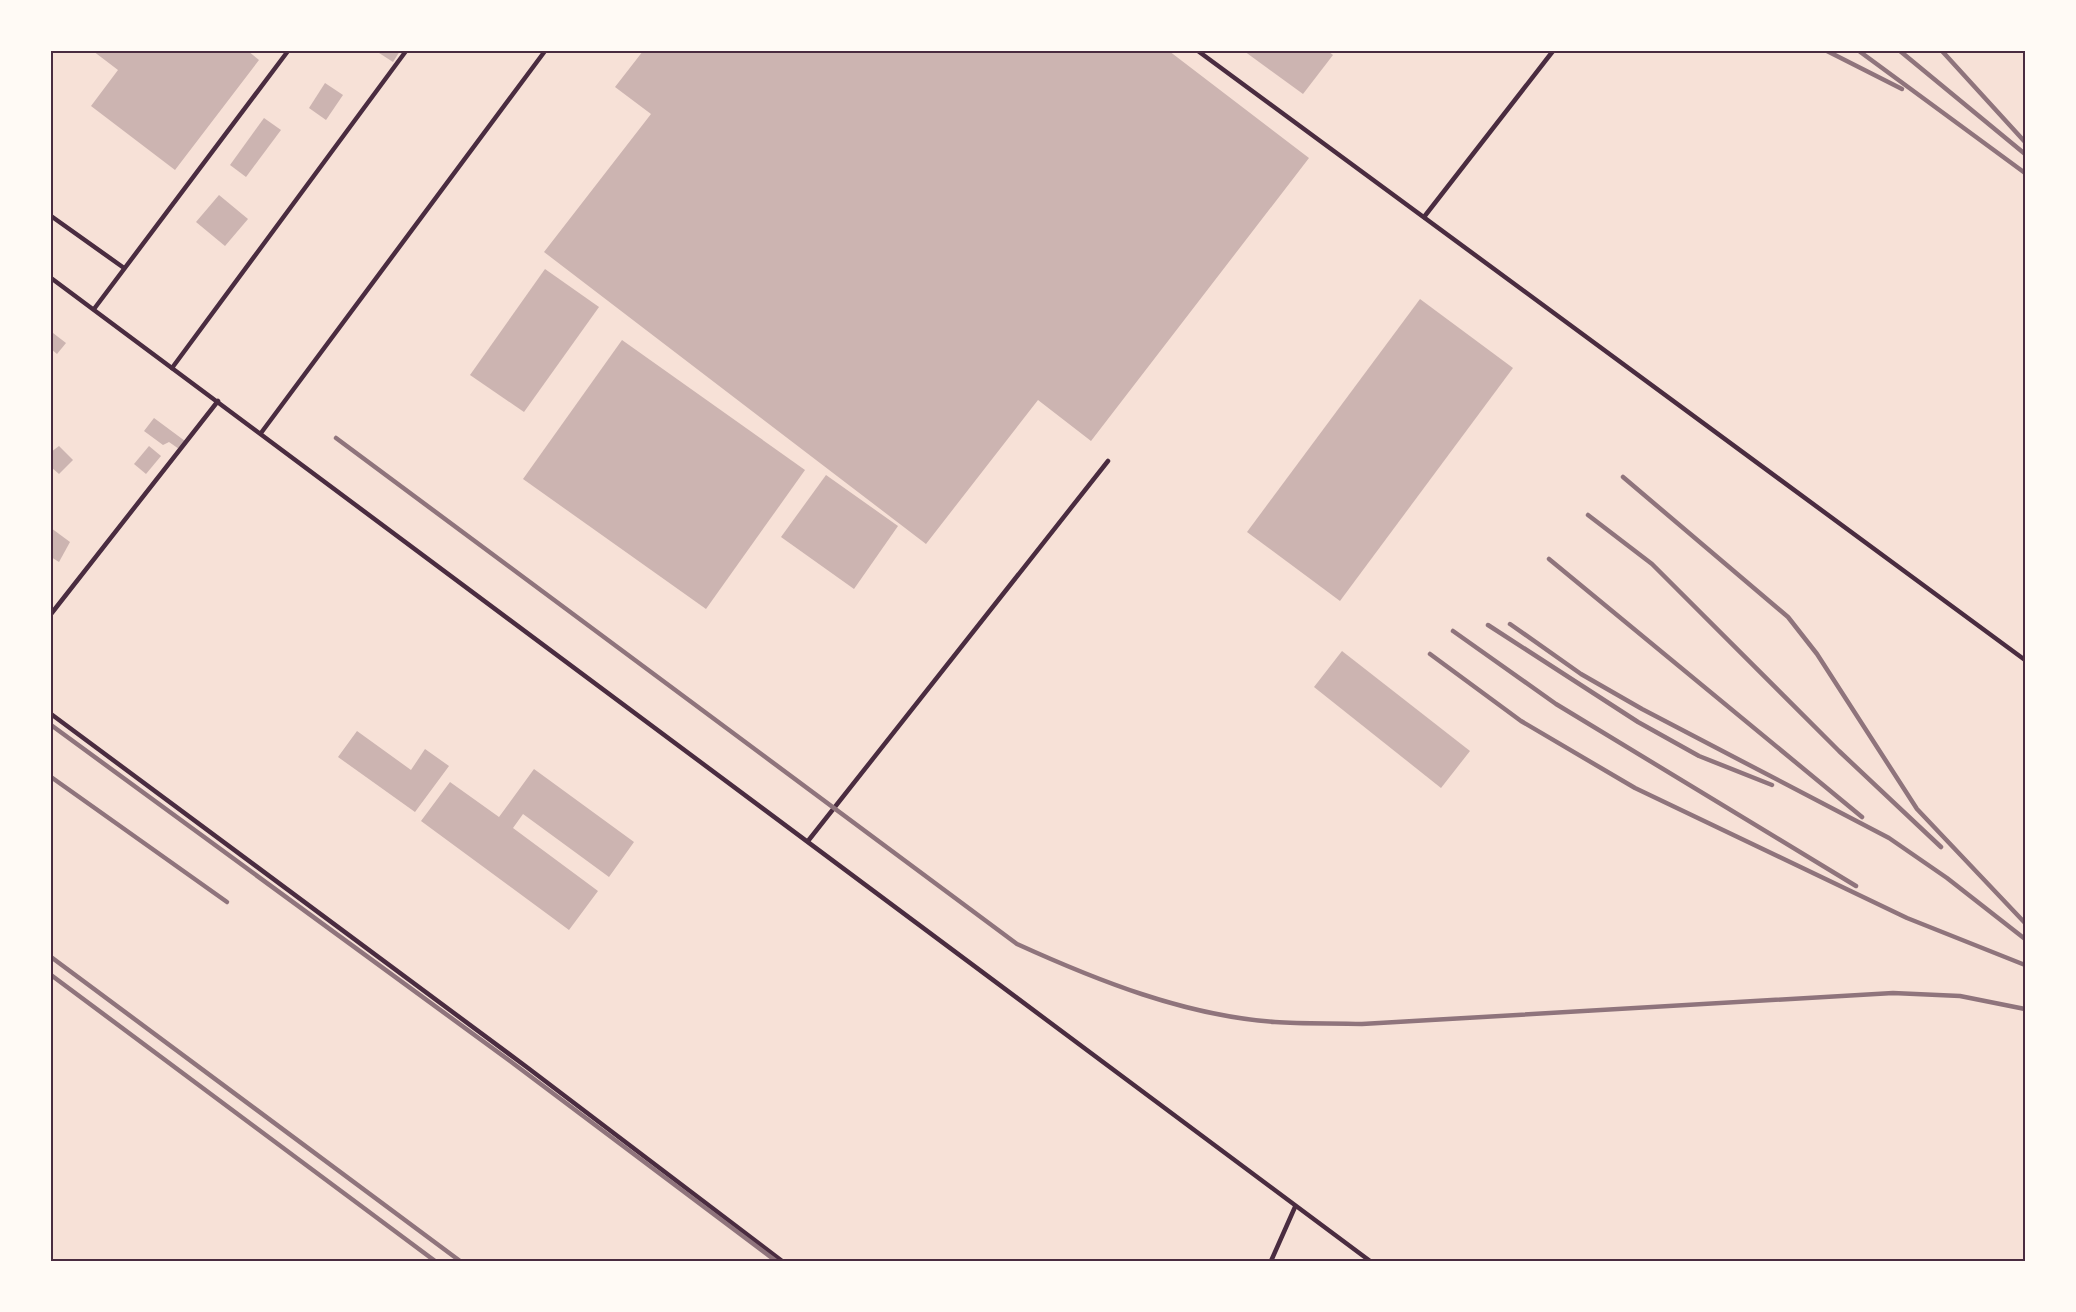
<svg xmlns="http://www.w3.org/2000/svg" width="2076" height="1312" font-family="Commissioner,sans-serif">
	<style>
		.building { fill: #ccb4b1 }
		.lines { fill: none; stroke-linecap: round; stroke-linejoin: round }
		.service { stroke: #4a2c40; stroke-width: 4.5 }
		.rail { stroke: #8f747c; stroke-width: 4.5 }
		.neatline { fill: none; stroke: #4a2c40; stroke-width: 2 }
	</style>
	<rect width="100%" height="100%" fill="#f7e1d7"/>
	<g class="building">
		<polygon points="93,51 248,51 259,60 175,170 91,106 118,70"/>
		<polygon points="376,51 400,51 393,62"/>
		<polygon points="643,51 1169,51 1309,158 1091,441 1038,400 926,544 544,252 651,114 615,87"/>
		<polygon points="1244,51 1328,51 1333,55 1303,94"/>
		<polygon points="325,83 343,95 326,120 309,108"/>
		<polygon points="264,118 281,130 246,177 230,165"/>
		<polygon points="219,195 248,219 225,246 196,222"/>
		<polygon points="545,269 599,307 524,412 470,375"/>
		<polygon points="1420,299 1513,368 1340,601 1247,532"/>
		<polygon points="53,333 66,343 57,354 51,349"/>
		<polygon points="622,340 805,470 706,609 523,479"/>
		<polygon points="154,418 185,441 179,449 169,442 163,445 144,431"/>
		<polygon points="59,446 73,460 59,474 51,467 51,452"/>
		<polygon points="149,446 161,456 146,474 134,464"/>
		<polygon points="826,475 898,526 854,589 781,537"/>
		<polygon points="51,528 70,542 59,562 51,557"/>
		<polygon points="1342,651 1470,751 1441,788 1314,687"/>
		<polygon points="357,731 411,770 425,749 449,766 415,812 338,757"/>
		<polygon points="534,769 634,842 609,877 523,814 513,828 598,891 569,930 421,821 450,782 499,817"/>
	</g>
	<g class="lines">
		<g class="service">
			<polyline points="1198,51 2025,660"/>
			<polyline points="51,216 124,268"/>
			<polyline points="1424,217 1553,51"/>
			<polyline points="51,278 1370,1261"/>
			<polyline points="94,309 288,51"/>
			<polyline points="172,368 406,51"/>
			<polyline points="261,433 545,51"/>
			<polyline points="51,614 218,401"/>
			<polyline points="51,714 528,1068 782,1261"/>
			<polyline points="808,841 1108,461"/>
			<polyline points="1271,1261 1295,1207"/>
		</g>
		<g class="rail">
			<polyline points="1827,51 1902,89"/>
			<polyline points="1859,51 2025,173"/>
			<polyline points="1900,51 2025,154"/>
			<polyline points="1942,51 2025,142"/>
			<path d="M336,438L1017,944C1096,980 1186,1016 1275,1022C1303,1024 1333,1023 1362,1024L1893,993L1960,996L2025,1009"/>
			<polyline points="1623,477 1788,617 1817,654 1917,809 2025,923"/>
			<polyline points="1588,515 1652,564 1839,751 1941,847"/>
			<polyline points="1549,559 1862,817"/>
			<polyline points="1510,624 1581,674 1642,709 1889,838 1947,878 2025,939"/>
			<polyline points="1488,625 1638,722 1699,756 1772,785"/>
			<polyline points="1453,631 1556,704 1856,886"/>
			<polyline points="1430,654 1521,721 1635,788 1907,918 2025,965"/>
			<polyline points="51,725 510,1061 776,1261"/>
			<polyline points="51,777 227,902"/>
			<polyline points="51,957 460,1261"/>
			<polyline points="51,975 435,1261"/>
		</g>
	</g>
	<rect width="2076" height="1312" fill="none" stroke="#fffaf5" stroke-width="105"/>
	<rect x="52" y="52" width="1972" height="1208" class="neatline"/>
</svg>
